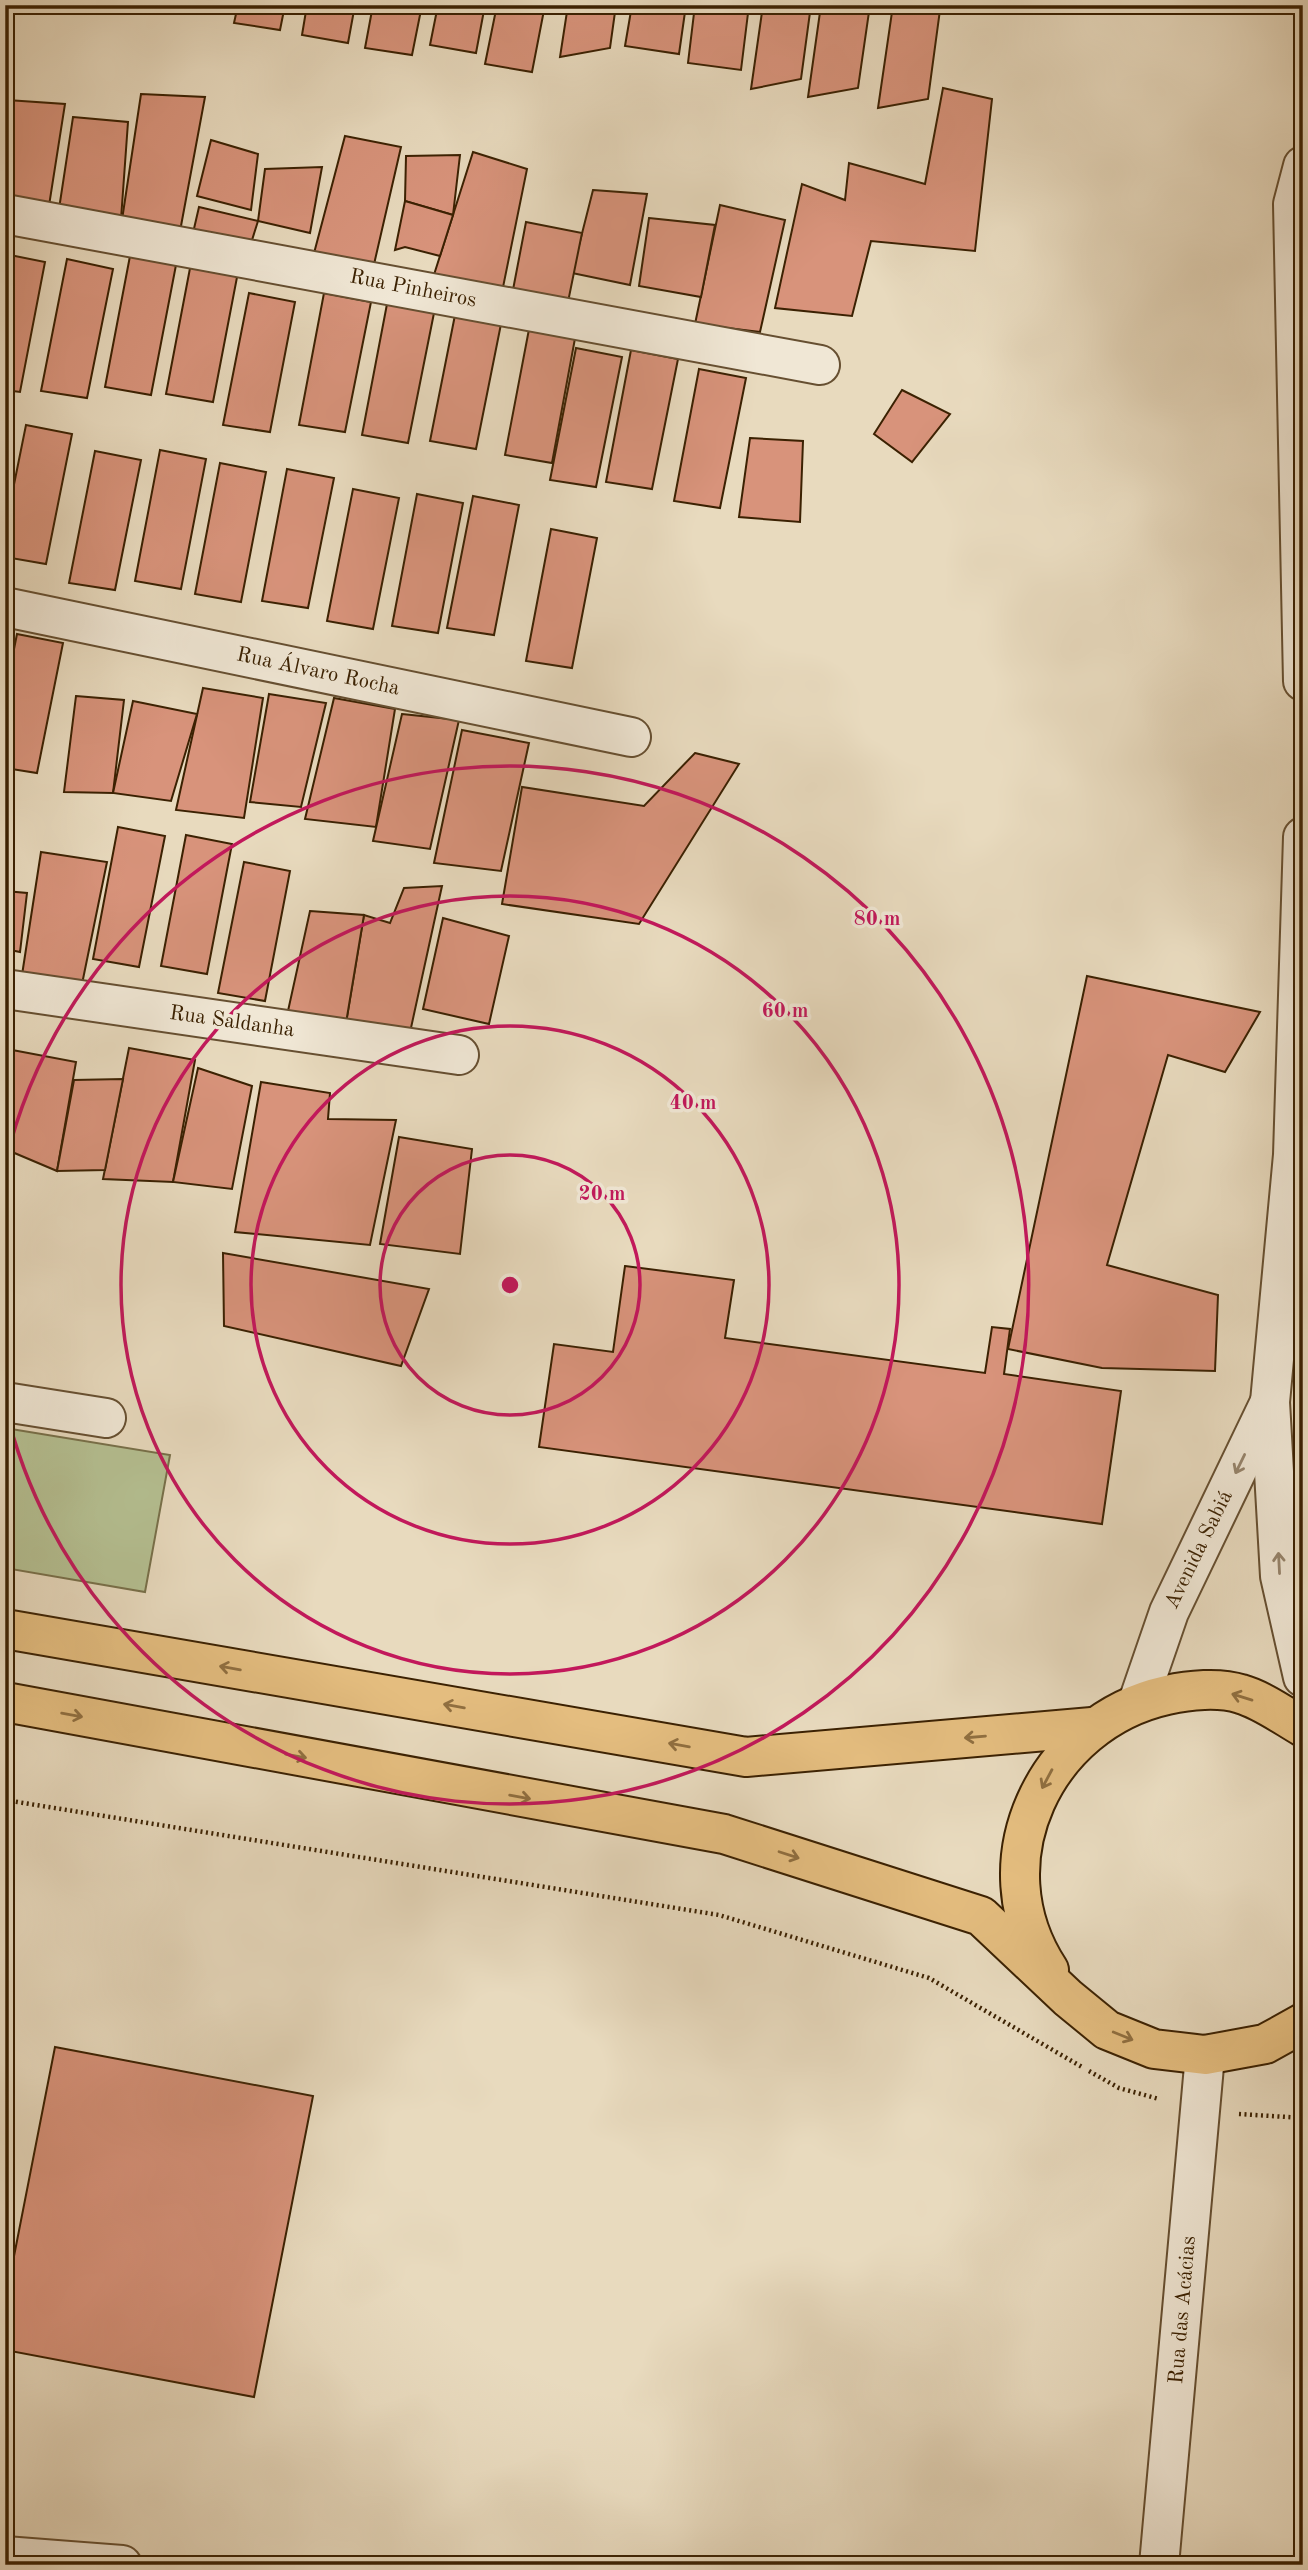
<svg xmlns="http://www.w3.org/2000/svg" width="1308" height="2570" font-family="'Old Standard TT',serif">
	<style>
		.green { fill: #b5c092; stroke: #78704a; stroke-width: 2 }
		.building { fill: #d8937b; stroke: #3b2102; stroke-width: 2 }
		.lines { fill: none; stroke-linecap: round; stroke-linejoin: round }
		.street-casing { stroke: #664f31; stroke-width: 42 }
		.primary-casing { stroke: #3b2102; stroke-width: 42 }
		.path { stroke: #3b2102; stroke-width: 4.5; stroke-dasharray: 2 3.5; stroke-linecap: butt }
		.street { stroke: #f0e7d5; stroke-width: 38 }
		.primary { stroke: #e4bd7f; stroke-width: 38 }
		.oneway { stroke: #96846c }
		.oneway2 { stroke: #906f40 }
		.ring { fill: none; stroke: #c2185b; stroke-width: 3.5 }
		.labels { text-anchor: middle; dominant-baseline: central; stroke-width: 7; stroke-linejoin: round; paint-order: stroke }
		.street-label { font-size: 21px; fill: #3b2102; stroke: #f0e7d5 }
		.centre { fill: #c2185b; stroke: #f0e7d5; stroke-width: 3.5 }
		.ring-label { font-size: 21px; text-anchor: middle; font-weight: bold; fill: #c2185b; stroke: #f0e7d5; stroke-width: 7; stroke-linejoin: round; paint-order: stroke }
	</style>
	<rect width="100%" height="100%" fill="#e8dabe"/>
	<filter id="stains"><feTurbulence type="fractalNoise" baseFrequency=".00286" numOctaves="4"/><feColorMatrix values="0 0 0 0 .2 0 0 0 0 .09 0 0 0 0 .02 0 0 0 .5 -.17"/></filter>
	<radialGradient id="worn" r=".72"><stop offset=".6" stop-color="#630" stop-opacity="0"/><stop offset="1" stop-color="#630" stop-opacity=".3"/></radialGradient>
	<polygon class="green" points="5,1428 170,1455 145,1592 5,1568"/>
	<g class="building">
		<polygon points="238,5 285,5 280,30 234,23"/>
		<polygon points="307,5 355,5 348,43 302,35"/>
		<polygon points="373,5 422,5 412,55 365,48"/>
		<polygon points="438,5 485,5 476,53 430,45"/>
		<polygon points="497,5 545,5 532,72 485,64"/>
		<polygon points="568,5 616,5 610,48 560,57"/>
		<polygon points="632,5 686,5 679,54 625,46"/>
		<polygon points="695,5 749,5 741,70 688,63"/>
		<polygon points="763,5 811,5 801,79 751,89"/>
		<polygon points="821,5 870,5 858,88 808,97"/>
		<polygon points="893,5 940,10 928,99 878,108"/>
		<polygon points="5,84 12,85 5,114"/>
		<polygon points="943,88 992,99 975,251 871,241 852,316 775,308 802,184 845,200 849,163 925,184"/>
		<polygon points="141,94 205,97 178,242 120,233"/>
		<polygon points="7,100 65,104 48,212 5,201"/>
		<polygon points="73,117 128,122 120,233 57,222"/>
		<polygon points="345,136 401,147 372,273 313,257"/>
		<polygon points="211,140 258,154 251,210 197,196"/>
		<polygon points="473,152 527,169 500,302 432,281"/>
		<polygon points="460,155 453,215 405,201 406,156"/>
		<polygon points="322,167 310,233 258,221 265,169"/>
		<polygon points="593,190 647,194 630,285 572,273"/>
		<polygon points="405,201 453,215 440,256 405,247 395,250"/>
		<polygon points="720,205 785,220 760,332 695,324"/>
		<polygon points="199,207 258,221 247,256 190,246"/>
		<polygon points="649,218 715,225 701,297 639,286"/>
		<polygon points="526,222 582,233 568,302 512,295"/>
		<polygon points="5,254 45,262 20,392 5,390"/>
		<polygon points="130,256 176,265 151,395 105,387"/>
		<polygon points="67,259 113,269 87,398 41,391"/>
		<polygon points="191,263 238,272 213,402 166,394"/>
		<polygon points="249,293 295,302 270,432 223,425"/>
		<polygon points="324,293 371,302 345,432 299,425"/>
		<polygon points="387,304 434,313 408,443 362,435"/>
		<polygon points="456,310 502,319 476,449 430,441"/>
		<polygon points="530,324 576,333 552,463 505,455"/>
		<polygon points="576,348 622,357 596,487 550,480"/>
		<polygon points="631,350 678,359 652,489 606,482"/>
		<polygon points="699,369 746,378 720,508 674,501"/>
		<polygon points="902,390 950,414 912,462 874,434"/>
		<polygon points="26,425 72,434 46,564 5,557 5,529"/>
		<polygon points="750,438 803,441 800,522 739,517"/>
		<polygon points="160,450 206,459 181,589 135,581"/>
		<polygon points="95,451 141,460 115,590 69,583"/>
		<polygon points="220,463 266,472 241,602 195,594"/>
		<polygon points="287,469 334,478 308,608 262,601"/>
		<polygon points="353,489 399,498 373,629 327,621"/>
		<polygon points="417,494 463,503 438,633 392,626"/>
		<polygon points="473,496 519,505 494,635 447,628"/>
		<polygon points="551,529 597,538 572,668 526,661"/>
		<polygon points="17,634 63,643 37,773 5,768 5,694"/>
		<polygon points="203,688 263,698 244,818 176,810"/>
		<polygon points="269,694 326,703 301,807 250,802"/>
		<polygon points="76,696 124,700 113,793 64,792"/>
		<polygon points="334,698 395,709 376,827 305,819"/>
		<polygon points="133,701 197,714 171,801 113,793"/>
		<polygon points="402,714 459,720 430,849 373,841"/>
		<polygon points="462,730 529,743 501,871 434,863"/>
		<polygon points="695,753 739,764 639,924 502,904 522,787 644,806"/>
		<polygon points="118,827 165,836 139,967 93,959"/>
		<polygon points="186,835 232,844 207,974 161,966"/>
		<polygon points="41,852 107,862 82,984 22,975"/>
		<polygon points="244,862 290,871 265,1001 218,993"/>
		<polygon points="442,886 409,1037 346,1023 364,915 390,923 404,888"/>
		<polygon points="5,891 27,893 20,952 5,949"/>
		<polygon points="310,911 364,915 346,1023 286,1020"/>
		<polygon points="443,918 509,936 489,1024 423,1009"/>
		<polygon points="1087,976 1260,1012 1225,1072 1168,1055 1107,1265 1218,1295 1215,1371 1102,1368 1008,1349"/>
		<polygon points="129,1048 195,1060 173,1182 103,1179"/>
		<polygon points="7,1049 76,1062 57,1171 5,1149"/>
		<polygon points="198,1068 252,1086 232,1189 173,1182"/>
		<polygon points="123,1079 105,1170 57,1171 74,1080"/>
		<polygon points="261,1082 330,1093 328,1119 396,1120 370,1245 235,1232"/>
		<polygon points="399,1137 472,1149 460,1254 380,1244"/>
		<polygon points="223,1253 429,1289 401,1366 224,1326"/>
		<polygon points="625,1266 734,1280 725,1338 985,1373 992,1327 1010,1329 1004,1374 1121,1391 1102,1524 539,1447 554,1344 613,1352"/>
		<polygon points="55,2047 313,2096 254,2397 5,2350 5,2302"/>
	</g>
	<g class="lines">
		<defs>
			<g id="street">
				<polyline points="1303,166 1293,204 1303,681"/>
				<polyline points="5,214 820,365"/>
				<polyline points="5,607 631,737"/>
				<polyline points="1303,837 1293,1155 1270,1402 1280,1576 1303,1677"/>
				<polyline points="5,989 459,1055"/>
				<polyline points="5,1402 106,1418"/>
				<polyline points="1138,1702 1169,1612 1269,1404"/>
				<polyline points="5,2556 122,2565"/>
				<polyline points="1159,2565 1205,2055"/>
			</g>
			<g id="primary">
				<polyline points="5,1629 746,1757 1092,1727"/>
				<polyline points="5,1702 724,1834 981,1916 1068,1998 1107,2030 1154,2049 1205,2055 1265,2044 1303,2023"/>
				<path d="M1049,1970C978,1862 1045,1722 1167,1695C1189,1690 1219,1687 1241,1694C1262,1700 1284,1716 1303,1727"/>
			</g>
		</defs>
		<use href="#street" class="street-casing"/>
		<use href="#primary" class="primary-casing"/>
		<g class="path">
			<polyline points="5,1800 719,1915 929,1978 1082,2067"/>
			<polyline points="1089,2071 1119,2088 1159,2099"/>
			<polyline points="1239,2114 1303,2118"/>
		</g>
		<use href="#street" class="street"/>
		<use href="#primary" class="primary"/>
	</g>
	<defs><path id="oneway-shaft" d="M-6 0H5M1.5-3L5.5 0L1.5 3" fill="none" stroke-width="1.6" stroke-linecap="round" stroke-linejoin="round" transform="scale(1.75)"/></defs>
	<g class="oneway">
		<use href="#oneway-shaft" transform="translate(1240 1464) rotate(116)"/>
		<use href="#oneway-shaft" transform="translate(1279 1563) rotate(-93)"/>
	</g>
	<g class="oneway2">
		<use href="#oneway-shaft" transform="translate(230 1668) rotate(-170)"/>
		<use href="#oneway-shaft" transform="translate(1242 1697) rotate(-163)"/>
		<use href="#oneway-shaft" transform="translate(454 1706) rotate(-170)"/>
		<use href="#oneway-shaft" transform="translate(72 1715) rotate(10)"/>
		<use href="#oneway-shaft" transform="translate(975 1737) rotate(175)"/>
		<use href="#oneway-shaft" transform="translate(679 1745) rotate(-170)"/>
		<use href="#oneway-shaft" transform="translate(296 1756) rotate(10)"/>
		<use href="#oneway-shaft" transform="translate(1047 1779) rotate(118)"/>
		<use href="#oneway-shaft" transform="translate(520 1797) rotate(10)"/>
		<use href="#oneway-shaft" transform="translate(789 1855) rotate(18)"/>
		<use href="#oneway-shaft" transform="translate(1123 2036) rotate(22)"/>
	</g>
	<g class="ring">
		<circle cx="510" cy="1285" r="130"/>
		<circle cx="510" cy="1285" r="259"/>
		<circle cx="510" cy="1285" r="389"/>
		<path d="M5 1164A519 519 0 1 1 5 1406"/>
	</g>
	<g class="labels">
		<g class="street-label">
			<text transform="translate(413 289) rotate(11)">Rua Pinheiros</text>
			<text transform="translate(318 672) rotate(12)">Rua Álvaro Rocha</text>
			<text transform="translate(232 1022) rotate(8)">Rua Saldanha</text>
			<text transform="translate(1199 1550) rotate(-64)">Avenida Sabiá</text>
			<text transform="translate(1183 2310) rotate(-85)">Rua das Acácias</text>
		</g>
	</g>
	<circle cx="510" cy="1285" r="10" class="centre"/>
	<g class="ring-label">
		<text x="877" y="925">80 m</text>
		<text x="785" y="1017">60 m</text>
		<text x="693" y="1109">40 m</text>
		<text x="602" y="1200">20 m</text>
	</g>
	<rect width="1308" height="2570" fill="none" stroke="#e8dabe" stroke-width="28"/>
	<rect x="7" y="7" width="1294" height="2556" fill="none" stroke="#3b2102" stroke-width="3.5"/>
	<rect x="14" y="14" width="1280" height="2542" fill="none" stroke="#3b2102" stroke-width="2"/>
	<rect width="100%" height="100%" filter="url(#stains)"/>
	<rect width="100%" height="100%" fill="url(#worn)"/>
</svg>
